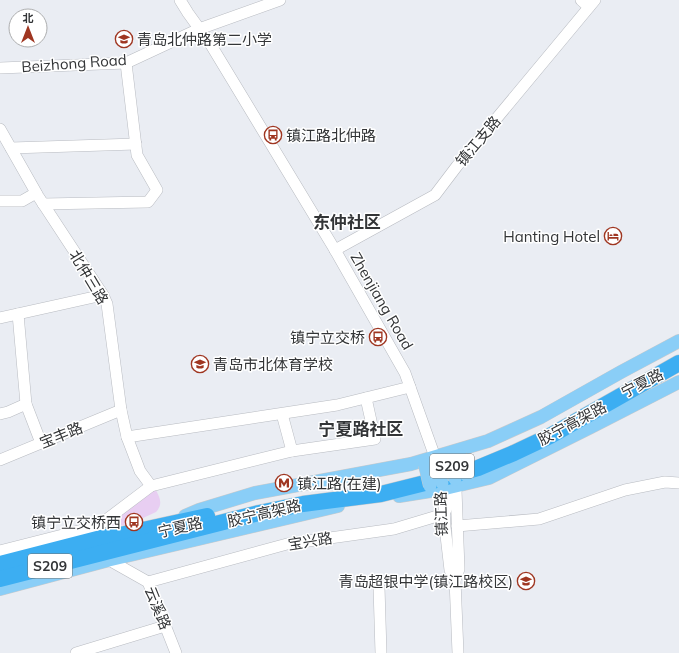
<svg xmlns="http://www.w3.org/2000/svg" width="679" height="653" font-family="Mulish,'Noto Sans SC',sans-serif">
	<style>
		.green { fill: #e8cef2 }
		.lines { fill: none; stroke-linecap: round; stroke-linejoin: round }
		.minor-casing { stroke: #b8bbc1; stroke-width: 12 }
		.major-casing { stroke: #cacacb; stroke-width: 14 }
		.highway-casing { stroke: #cacacb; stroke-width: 17 }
		.minor { stroke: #fff; stroke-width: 11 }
		.major { stroke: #8acef7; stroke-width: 13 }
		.highway { stroke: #3caef2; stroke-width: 16 }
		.major-bridge-casing { stroke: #cacacb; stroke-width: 14; stroke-linecap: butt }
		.major-bridge { stroke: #8acef7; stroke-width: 13 }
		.labels { text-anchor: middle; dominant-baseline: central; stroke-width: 3; stroke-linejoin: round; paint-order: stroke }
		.shield { fill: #fff; stroke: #707273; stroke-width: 1 }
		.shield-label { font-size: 14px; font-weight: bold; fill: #333537 }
		.poi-label { font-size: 15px; fill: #333537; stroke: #fff; text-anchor: start }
		.street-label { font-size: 15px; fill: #333537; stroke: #fff }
		.quarter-label { font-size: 17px; font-weight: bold; fill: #333537; stroke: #fff }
	</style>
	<rect width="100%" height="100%" fill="#eaedf3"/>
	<path class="green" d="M155,488C159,497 164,503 156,512C142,518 124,529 108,526L107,525Z"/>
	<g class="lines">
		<defs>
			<g id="minor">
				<polyline points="180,0 188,13 211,45 335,250 405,373 435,457"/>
				<polyline points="581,0 589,7"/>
				<polyline points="0,68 126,63 199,29 280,0"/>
				<polyline points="0,129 38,196 103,295 107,304 121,410 127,437 140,471 151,486"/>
				<polyline points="11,148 136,144"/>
				<polyline points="0,201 22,201 36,193"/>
				<polyline points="43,204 148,202 157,190 137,155 126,63"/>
				<polyline points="335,250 435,195 457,166 595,0"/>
				<polyline points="18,314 26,404 41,443"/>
				<polyline points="0,318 103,295"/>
				<polyline points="0,414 8,412 26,404"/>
				<polyline points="282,414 292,451"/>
				<polyline points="127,437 337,405 410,387"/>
				<polyline points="0,460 121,410"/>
				<polyline points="443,489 445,527 450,570 455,580"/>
				<polyline points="456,490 459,569 455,580 458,653"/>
				<polyline points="457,526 539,519 625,490 665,482 679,483"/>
				<polyline points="0,551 98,526 151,486 292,451 375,439 366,398"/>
				<polyline points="109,560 148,582 176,653"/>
				<polyline points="148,582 287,544 394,529 444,514 456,486"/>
				<polyline points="379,587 381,653"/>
				<polyline points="76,653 165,626"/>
			</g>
			<g id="major">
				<polyline points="399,496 443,489 489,478 591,427 679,382"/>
				<polyline points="185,516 199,510 255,493 411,464 488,441 541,417 621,372 679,341"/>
				<polyline points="0,589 109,560 338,506"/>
			</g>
			<g id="highway">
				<polyline points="0,564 101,538 120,535 207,516"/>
				<polyline points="0,579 259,513 303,504 381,494 429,482 478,468 514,453 550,436 679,363"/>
			</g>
		</defs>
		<use href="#minor" class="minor-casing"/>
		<use href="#major" class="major-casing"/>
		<use href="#highway" class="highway-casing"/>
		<use href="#minor" class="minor"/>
		<use href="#major" class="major"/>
		<use href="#highway" class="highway"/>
		<defs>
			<g id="major-bridge">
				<polyline points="460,455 467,476"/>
				<polyline points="449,458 455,479"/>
				<polyline points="436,462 442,483"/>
				<polyline points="425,465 430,486"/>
			</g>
		</defs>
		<use href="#major-bridge" class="major-bridge-casing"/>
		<use href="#major-bridge" class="major-bridge"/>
	</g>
	<defs>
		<symbol id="school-ring" viewBox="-11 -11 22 22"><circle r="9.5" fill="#fff" stroke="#9f3621" stroke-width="1.5"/><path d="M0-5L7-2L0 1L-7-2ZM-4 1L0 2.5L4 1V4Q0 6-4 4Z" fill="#9f3621"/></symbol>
		<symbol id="bus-ring" viewBox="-11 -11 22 22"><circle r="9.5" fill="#fff" stroke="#9f3621" stroke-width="1.5"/><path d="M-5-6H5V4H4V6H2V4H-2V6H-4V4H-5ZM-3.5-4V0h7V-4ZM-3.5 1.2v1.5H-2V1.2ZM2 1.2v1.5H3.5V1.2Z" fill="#9f3621"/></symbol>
		<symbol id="hotel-ring" viewBox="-11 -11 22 22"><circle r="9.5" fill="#fff" stroke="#9f3621" stroke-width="1.5"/><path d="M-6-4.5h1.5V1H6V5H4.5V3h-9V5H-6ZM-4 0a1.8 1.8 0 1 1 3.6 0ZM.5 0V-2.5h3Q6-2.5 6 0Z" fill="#9f3621"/></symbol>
		<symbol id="metro-ring" viewBox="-11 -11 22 22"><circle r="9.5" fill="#fff" stroke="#9f3621" stroke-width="1.5"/><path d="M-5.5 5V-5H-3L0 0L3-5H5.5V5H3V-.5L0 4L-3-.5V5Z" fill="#9f3621"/></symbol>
	</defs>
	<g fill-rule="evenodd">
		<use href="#school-ring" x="114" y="29" width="20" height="20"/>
		<use href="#bus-ring" x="263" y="125" width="20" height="20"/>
		<use href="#hotel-ring" x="603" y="226" width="20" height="20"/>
		<use href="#bus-ring" x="368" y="327" width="20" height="20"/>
		<use href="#school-ring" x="190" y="354" width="20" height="20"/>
		<use href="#metro-ring" x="274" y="473" width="20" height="20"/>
		<use href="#bus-ring" x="124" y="512" width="20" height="20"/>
		<use href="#school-ring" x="516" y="571" width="20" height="20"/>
	</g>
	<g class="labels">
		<g class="shield">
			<rect x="430" y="454" width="44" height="24" rx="3"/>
			<rect x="28" y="554" width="44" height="24" rx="3"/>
		</g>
		<g class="shield-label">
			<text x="452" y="466">S209</text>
			<text x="50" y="566">S209</text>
		</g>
		<g class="poi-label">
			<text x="137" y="39">青岛北仲路第二小学</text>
			<text x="286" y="135">镇江路北仲路</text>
			<text x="600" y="236" text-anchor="end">Hanting Hotel</text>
			<text x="365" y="337" text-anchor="end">镇宁立交桥</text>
			<text x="213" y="364">青岛市北体育学校</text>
			<text x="297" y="483">镇江路(在建)</text>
			<text x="121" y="522" text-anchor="end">镇宁立交桥西</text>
			<text x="513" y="581" text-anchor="end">青岛超银中学(镇江路校区)</text>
		</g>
		<g class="street-label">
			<text transform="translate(74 63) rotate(-4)">Beizhong Road</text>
			<text transform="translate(478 141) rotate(-50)">镇江支路</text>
			<text transform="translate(89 277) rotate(59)">北仲三路</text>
			<text transform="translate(382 301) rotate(60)">Zhenjiang Road</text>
			<text transform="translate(642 383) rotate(-27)">宁夏路</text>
			<text transform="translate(572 423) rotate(-28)">胶宁高架路</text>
			<text transform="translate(61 435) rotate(-22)">宝丰路</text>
			<text transform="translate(264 513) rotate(-13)">胶宁高架路</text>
			<text transform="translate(441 514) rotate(-92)">镇江路</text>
			<text transform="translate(180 527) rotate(-13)">宁夏路</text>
			<text transform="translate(310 541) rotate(-9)">宝兴路</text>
			<text transform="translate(158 608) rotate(68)">云溪路</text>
		</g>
		<g class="quarter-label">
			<text x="347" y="221">东仲社区</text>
			<text x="361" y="428">宁夏路社区</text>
		</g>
	</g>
	<g transform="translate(28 28)"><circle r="19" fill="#ffffff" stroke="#adaeaf"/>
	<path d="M0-3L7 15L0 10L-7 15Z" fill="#9f3621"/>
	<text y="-6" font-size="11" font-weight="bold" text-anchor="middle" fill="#333537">北</text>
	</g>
</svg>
